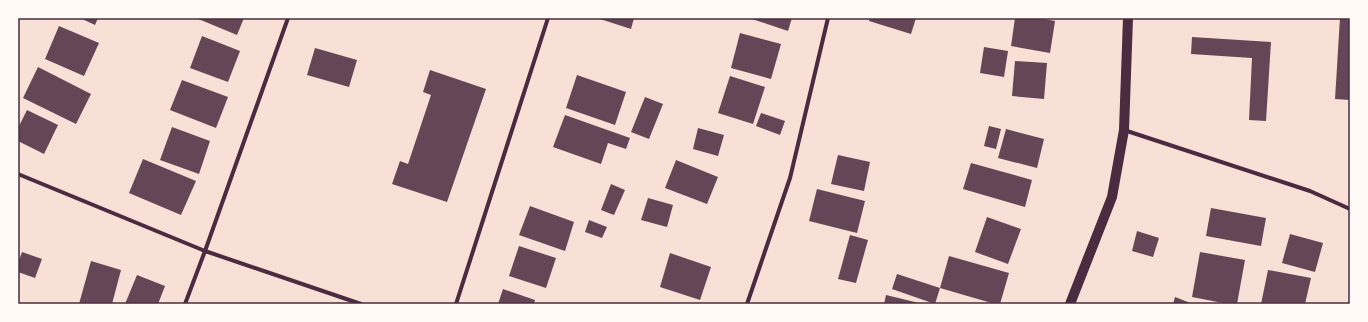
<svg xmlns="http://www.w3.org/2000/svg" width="1368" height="322" font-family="Ubuntu,sans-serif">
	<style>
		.building { fill: #644757 }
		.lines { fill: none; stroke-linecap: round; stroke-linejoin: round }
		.minor { stroke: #4a2c40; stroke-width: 4 }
		.primary { stroke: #4a2c40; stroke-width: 10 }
		.neatline { fill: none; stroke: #4a2c40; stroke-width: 1.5 }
	</style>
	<rect width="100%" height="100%" fill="#f7e1d7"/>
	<g class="building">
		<polygon points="80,18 98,18 95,25"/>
		<polygon points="196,18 244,18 237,35"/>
		<polygon points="597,18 634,18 631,29"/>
		<polygon points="749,18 792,18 788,31"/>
		<polygon points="870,18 916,18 911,34 869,21"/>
		<polygon points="1015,18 1038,18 1055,21 1050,53 1011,46"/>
		<polygon points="1340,18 1350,18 1350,100 1335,99"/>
		<polygon points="59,26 99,43 84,76 45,59"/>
		<polygon points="740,33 781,44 771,79 731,68"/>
		<polygon points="202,36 240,51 228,82 190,68"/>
		<polygon points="1192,37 1271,42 1266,121 1249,120 1252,58 1191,54"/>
		<polygon points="984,47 1008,51 1004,77 980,73"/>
		<polygon points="315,48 357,60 349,87 307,75"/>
		<polygon points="1015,61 1047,63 1044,99 1012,96"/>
		<polygon points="38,67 91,94 76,124 23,98"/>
		<polygon points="430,70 486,89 447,202 392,184 400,161 408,164 431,95 423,92"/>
		<polygon points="577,75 626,92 615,125 566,108"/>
		<polygon points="730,76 765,87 753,124 718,113"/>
		<polygon points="182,80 228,97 216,128 170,110"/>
		<polygon points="645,97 663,104 649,139 631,132"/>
		<polygon points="27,110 58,125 44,154 18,141 18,128"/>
		<polygon points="761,113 785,121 780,135 756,126"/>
		<polygon points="565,115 630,138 626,149 608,143 601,164 553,147"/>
		<polygon points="989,126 1001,129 996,149 984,146"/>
		<polygon points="172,127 210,141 199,174 160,160"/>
		<polygon points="698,128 724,135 718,156 693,149"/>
		<polygon points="1006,129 1044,139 1037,168 998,158"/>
		<polygon points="838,155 870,162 864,191 831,184"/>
		<polygon points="143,159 196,181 181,215 129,193"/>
		<polygon points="676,160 718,177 707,204 665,188"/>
		<polygon points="971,163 1032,180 1025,207 963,189"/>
		<polygon points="611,184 625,190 614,215 601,210"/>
		<polygon points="817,189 865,201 857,233 809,221"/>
		<polygon points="648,198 673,205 667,227 641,220"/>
		<polygon points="530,206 574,222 565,251 519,235"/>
		<polygon points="1211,208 1266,218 1261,246 1206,236"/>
		<polygon points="987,217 1021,229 1008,264 975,252"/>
		<polygon points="589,220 607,227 602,238 585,232"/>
		<polygon points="1137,231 1159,238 1153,257 1132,251"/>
		<polygon points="1290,234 1323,243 1315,272 1282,263"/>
		<polygon points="850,235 868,240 856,283 838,279"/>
		<polygon points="519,246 556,258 546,288 509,276"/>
		<polygon points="22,252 42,259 35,278 18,272 18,263"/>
		<polygon points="1200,252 1245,260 1237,304 1228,304 1192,297"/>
		<polygon points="670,253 711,267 700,300 660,287"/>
		<polygon points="949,256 1009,273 1000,304 995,304 940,288 935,304 892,289 897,274 940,288"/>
		<polygon points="91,261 121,270 112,304 79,304"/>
		<polygon points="1268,270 1311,278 1305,304 1261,304"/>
		<polygon points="137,275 165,286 158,304 125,304"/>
		<polygon points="503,289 535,300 534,304 498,304"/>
		<polygon points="886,295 919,303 919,304 884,304"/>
		<polygon points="1175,297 1193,304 1173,304"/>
	</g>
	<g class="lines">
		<g class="minor">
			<polyline points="1124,130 1310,191 1350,209"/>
			<polyline points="18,174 205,251 361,304"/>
			<polyline points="185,304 205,251 288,18"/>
			<polyline points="456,304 548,18"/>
			<polyline points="747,304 790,178 828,18"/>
			<polyline points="1350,304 1350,303"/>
		</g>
		<polyline class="primary" points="1070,304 1112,197 1124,130 1128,18"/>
	</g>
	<rect width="1368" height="322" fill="none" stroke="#fffaf5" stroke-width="38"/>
	<rect x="19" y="19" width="1330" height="284" class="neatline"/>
</svg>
